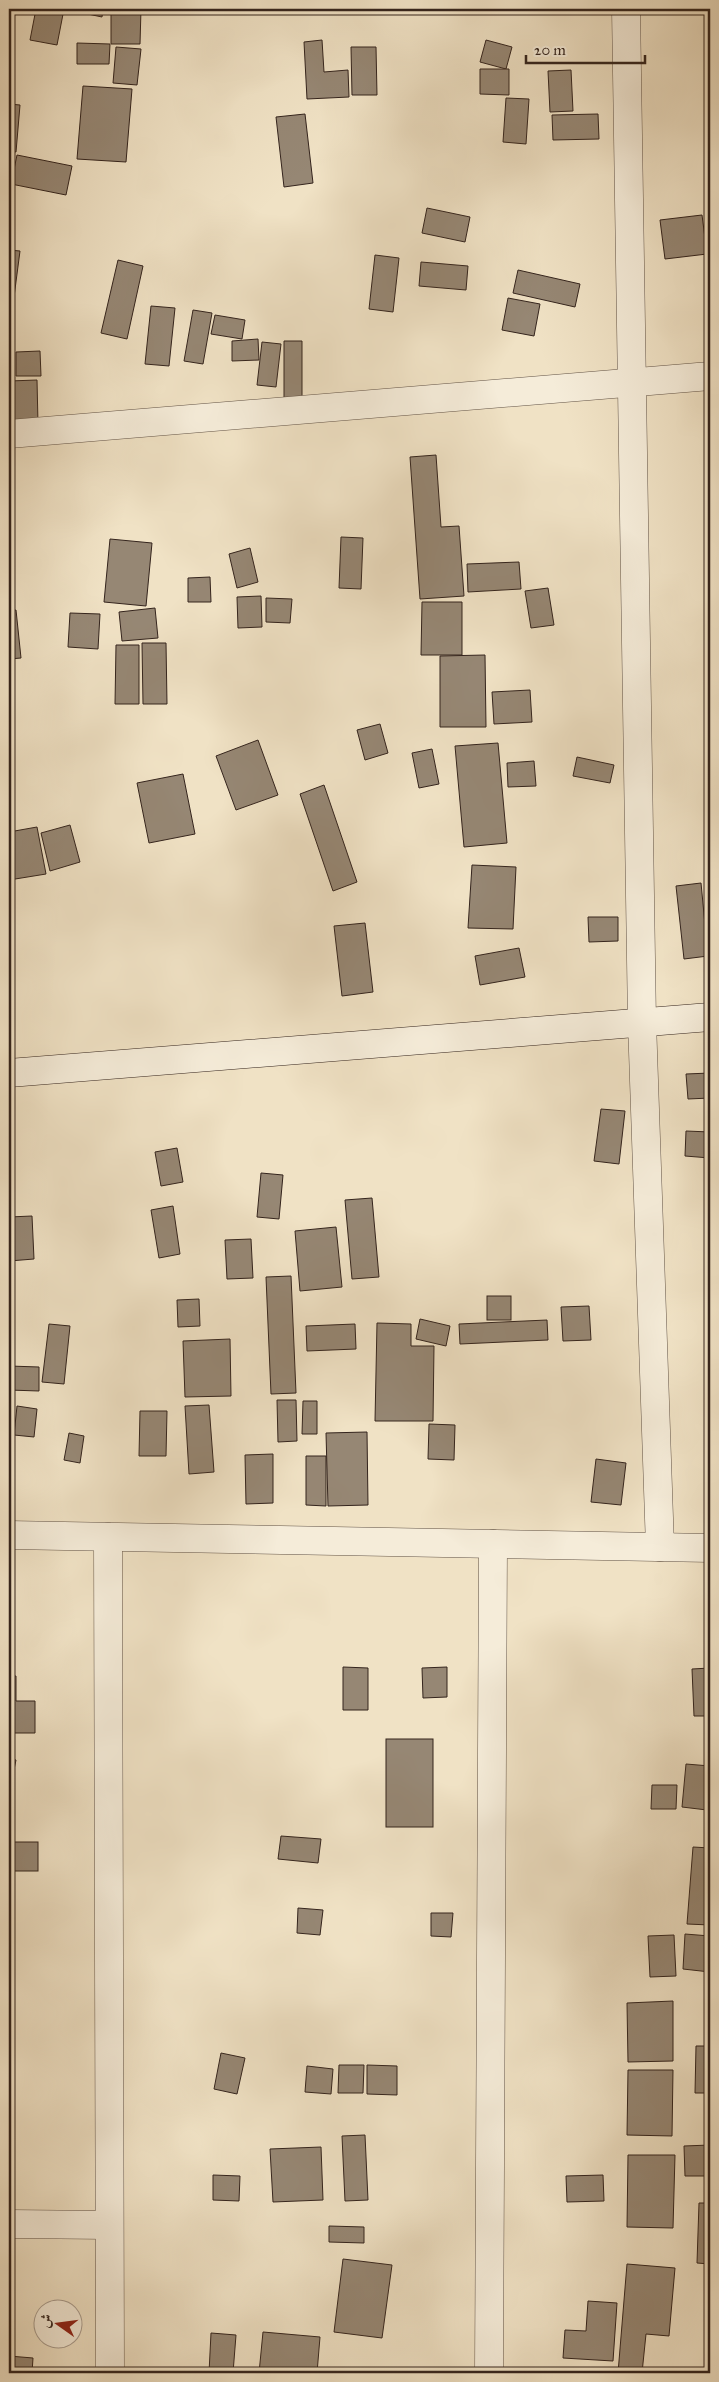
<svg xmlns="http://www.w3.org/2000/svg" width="719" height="2382" font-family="'IM FELL Great Primer',Amiri,serif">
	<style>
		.building { fill: #968774; stroke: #34241d }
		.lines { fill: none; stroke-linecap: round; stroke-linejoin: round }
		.street-casing { stroke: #635447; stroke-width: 29 }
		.secondary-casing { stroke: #34241d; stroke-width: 29 }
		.street { stroke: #f5ecd9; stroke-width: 28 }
		.secondary { stroke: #f5ecd9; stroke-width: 28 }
	</style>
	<rect width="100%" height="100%" fill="#f0e2c5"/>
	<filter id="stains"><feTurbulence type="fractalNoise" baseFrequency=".004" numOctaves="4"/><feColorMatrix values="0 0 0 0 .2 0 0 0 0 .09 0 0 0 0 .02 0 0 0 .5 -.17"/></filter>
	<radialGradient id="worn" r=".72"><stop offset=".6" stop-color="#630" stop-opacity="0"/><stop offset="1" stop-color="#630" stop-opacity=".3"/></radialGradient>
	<g class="building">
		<polygon points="36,9 103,9 102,17 64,9 57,45 30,40"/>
		<polygon points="111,9 141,9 140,44 111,44"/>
		<polygon points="322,40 324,72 348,70 349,97 307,99 304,42"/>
		<polygon points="486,40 512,47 506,69 480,62"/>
		<polygon points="77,43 110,44 109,64 77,64"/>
		<polygon points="116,47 141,49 137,85 113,83"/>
		<polygon points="351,47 376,47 377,95 352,95"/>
		<polygon points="480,69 509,69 509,95 480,94"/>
		<polygon points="571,70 573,111 550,112 548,71"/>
		<polygon points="83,86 132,89 126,162 77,159"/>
		<polygon points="506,98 529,99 526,144 503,142"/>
		<polygon points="9,104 20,105 16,152 9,151"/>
		<polygon points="305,114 313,183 284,187 276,117"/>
		<polygon points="598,114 599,139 553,140 552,115"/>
		<polygon points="17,155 72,166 66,195 11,184"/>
		<polygon points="427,208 470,217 465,242 422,233"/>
		<polygon points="702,215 707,254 665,259 660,220"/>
		<polygon points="9,250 20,251 14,297 9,296"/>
		<polygon points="375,255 399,258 393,312 369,309"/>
		<polygon points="118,260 143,266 127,339 101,333"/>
		<polygon points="421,262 468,266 466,290 419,286"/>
		<polygon points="518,270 580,284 575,307 513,293"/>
		<polygon points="508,298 540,304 534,336 502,330"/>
		<polygon points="151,306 175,308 169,366 145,364"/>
		<polygon points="193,310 212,313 203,364 184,361"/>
		<polygon points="215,315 245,320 242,339 211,334"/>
		<polygon points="258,339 259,360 232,361 232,341"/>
		<polygon points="284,341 302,341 302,399 284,400"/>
		<polygon points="262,342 281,344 276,387 257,385"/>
		<polygon points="40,351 41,376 16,376 16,352"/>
		<polygon points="37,380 38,424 9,425 9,381"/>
		<polygon points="436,455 441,527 459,526 464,596 420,599 410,457"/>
		<polygon points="341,537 363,538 361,589 339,588"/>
		<polygon points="110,539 152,543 146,606 104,602"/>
		<polygon points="250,548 258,582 237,588 229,554"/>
		<polygon points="519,562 521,589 468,592 467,564"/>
		<polygon points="210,577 211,602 188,602 188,578"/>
		<polygon points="548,588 554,625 531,628 525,591"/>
		<polygon points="261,596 262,627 238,628 237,597"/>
		<polygon points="266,598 292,599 290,623 266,622"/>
		<polygon points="422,602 462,602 462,655 421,655"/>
		<polygon points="155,608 158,638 122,641 119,612"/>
		<polygon points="16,610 21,658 9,659 9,611"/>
		<polygon points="70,613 100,614 98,649 68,647"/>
		<polygon points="142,643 166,643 167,704 143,704"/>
		<polygon points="116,645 139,645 139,704 115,704"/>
		<polygon points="485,655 486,727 440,727 440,656"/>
		<polygon points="530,690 532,722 494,724 492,692"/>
		<polygon points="380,724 388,753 365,760 357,730"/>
		<polygon points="258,740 278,795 236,810 216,756"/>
		<polygon points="498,743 507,843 464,847 455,746"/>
		<polygon points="432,749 439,784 419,788 412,753"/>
		<polygon points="577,757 614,765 610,783 573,776"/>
		<polygon points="534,761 536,786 508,787 507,763"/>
		<polygon points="183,774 195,834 149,843 137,783"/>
		<polygon points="324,785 357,882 333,891 300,794"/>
		<polygon points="70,825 80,862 50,871 41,833"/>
		<polygon points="37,827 46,874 9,880 9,832"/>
		<polygon points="472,865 516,867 513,929 468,928"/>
		<polygon points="701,883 708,956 684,959 676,886"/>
		<polygon points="588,917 618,917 618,941 589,942"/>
		<polygon points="365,923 373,992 342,996 334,926"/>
		<polygon points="519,948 525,977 480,985 475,956"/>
		<polygon points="710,1073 710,1098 688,1099 686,1074"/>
		<polygon points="601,1109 625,1111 619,1164 594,1161"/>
		<polygon points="686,1131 710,1132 710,1158 685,1156"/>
		<polygon points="177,1148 183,1182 161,1186 155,1152"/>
		<polygon points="261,1173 283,1175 279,1219 257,1217"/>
		<polygon points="372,1198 379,1277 352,1279 345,1200"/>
		<polygon points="173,1206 180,1254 159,1258 151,1210"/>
		<polygon points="32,1216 34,1259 9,1261 9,1217"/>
		<polygon points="336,1227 342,1287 300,1291 295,1231"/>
		<polygon points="251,1239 253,1278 227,1279 225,1240"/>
		<polygon points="291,1276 296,1393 271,1394 266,1277"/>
		<rect x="487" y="1296" width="24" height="24"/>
		<polygon points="199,1299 200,1326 178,1327 177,1300"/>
		<polygon points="589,1306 591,1340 563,1341 561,1307"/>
		<polygon points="420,1319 450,1326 446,1346 416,1339"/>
		<polygon points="547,1320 548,1340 460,1344 459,1324"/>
		<polygon points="377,1323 411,1324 411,1346 434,1346 433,1421 375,1421"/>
		<polygon points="49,1324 70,1326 64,1384 42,1382"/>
		<polygon points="355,1324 356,1349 307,1351 306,1326"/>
		<polygon points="230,1339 231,1396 185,1397 183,1341"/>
		<polygon points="9,1366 39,1367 39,1391 9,1390"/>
		<rect x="705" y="1388" width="5" height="26"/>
		<polygon points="277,1400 296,1400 297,1441 278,1442"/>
		<polygon points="303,1401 317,1401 317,1434 302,1434"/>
		<polygon points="9,1405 12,1405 11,1435 9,1435"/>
		<polygon points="209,1405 214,1472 189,1474 185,1406"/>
		<polygon points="17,1406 37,1409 34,1437 14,1435"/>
		<polygon points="140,1411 167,1411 166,1456 139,1456"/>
		<polygon points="429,1424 455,1425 454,1460 428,1459"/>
		<polygon points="367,1432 368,1505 328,1506 326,1433"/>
		<polygon points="69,1433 84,1436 80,1463 64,1460"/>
		<polygon points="273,1454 273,1503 246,1504 245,1455"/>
		<polygon points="306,1456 326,1456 326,1506 306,1505"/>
		<polygon points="596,1459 626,1463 621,1505 591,1502"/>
		<polygon points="343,1667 368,1668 368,1710 343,1710"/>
		<polygon points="447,1667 447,1697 423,1698 422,1668"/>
		<polygon points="710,1668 710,1716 694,1716 692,1669"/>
		<polygon points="9,1676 16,1676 16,1701 35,1701 35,1733 9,1733"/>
		<rect x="386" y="1739" width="47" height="88"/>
		<polygon points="9,1758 16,1760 11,1784 9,1783"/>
		<polygon points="686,1764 710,1766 707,1810 682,1807"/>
		<polygon points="652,1785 677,1785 676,1809 651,1809"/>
		<polygon points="281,1836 321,1839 318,1863 278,1859"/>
		<rect x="9" y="1842" width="29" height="29"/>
		<polygon points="693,1847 710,1848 710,1925 687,1924"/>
		<polygon points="298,1908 323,1910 320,1935 297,1933"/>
		<polygon points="431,1913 453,1913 451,1937 431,1936"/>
		<polygon points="685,1934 710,1936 710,1972 683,1969"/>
		<polygon points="674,1935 676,1976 650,1977 648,1936"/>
		<polygon points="673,2001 673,2061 628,2062 627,2003"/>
		<polygon points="696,2046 710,2046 710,2093 695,2093"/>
		<polygon points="221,2053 245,2058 237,2094 214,2089"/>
		<polygon points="339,2065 364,2065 363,2093 338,2093"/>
		<polygon points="367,2065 397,2066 397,2095 367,2094"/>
		<polygon points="307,2066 333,2069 331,2094 305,2092"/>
		<polygon points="628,2070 673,2070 672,2136 627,2135"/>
		<polygon points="365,2135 368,2200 345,2201 342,2136"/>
		<polygon points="710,2145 710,2176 685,2176 684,2146"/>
		<polygon points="321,2147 323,2200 273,2202 270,2149"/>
		<polygon points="628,2155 675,2155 673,2228 627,2227"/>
		<polygon points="213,2175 240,2176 239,2201 213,2200"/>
		<polygon points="603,2175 604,2201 567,2202 566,2176"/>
		<polygon points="699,2203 710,2203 710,2264 697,2263"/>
		<polygon points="329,2226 364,2227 364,2243 329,2242"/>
		<polygon points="343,2259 392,2265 382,2338 334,2332"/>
		<polygon points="627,2264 675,2268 669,2336 646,2334 642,2373 618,2373"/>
		<polygon points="588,2301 617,2303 613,2361 563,2358 565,2330 586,2331"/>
		<polygon points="263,2332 320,2337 317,2373 259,2373"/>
		<polygon points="211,2333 236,2335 233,2373 209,2373"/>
		<polygon points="9,2356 33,2358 32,2373 9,2373"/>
	</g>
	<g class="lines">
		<defs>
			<g id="street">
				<polyline points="626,9 642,1022 660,1547"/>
				<polyline points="9,434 710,376"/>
				<polyline points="9,1535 710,1548"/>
				<polyline points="108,1537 110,2373"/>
				<polyline points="9,2224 109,2225"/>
				<polyline points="489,2373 493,1544"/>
			</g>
			<polyline id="secondary" points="9,1073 710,1017"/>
		</defs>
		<use href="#street" class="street-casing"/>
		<use href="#secondary" class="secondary-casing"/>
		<use href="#street" class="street"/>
		<use href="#secondary" class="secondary"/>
	</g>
	<rect width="719" height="2382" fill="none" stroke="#f0e2c5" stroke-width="30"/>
	<rect x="10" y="10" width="699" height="2362" fill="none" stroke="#34241d" stroke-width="2.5"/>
	<rect x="15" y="15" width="689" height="2352" fill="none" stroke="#34241d"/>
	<g transform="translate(58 2324) rotate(284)"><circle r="24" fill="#f5ecd9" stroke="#a89c8e"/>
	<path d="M0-4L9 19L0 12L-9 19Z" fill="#8f2418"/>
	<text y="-8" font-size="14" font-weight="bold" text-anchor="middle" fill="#34241d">ش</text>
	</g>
	<path d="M526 55v8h119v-8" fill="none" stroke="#34241d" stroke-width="2.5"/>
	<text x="534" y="55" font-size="15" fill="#34241d" stroke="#f5ecd9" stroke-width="4" paint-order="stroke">20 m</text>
	<rect width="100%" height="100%" filter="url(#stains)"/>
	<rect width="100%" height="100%" fill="url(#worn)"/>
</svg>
